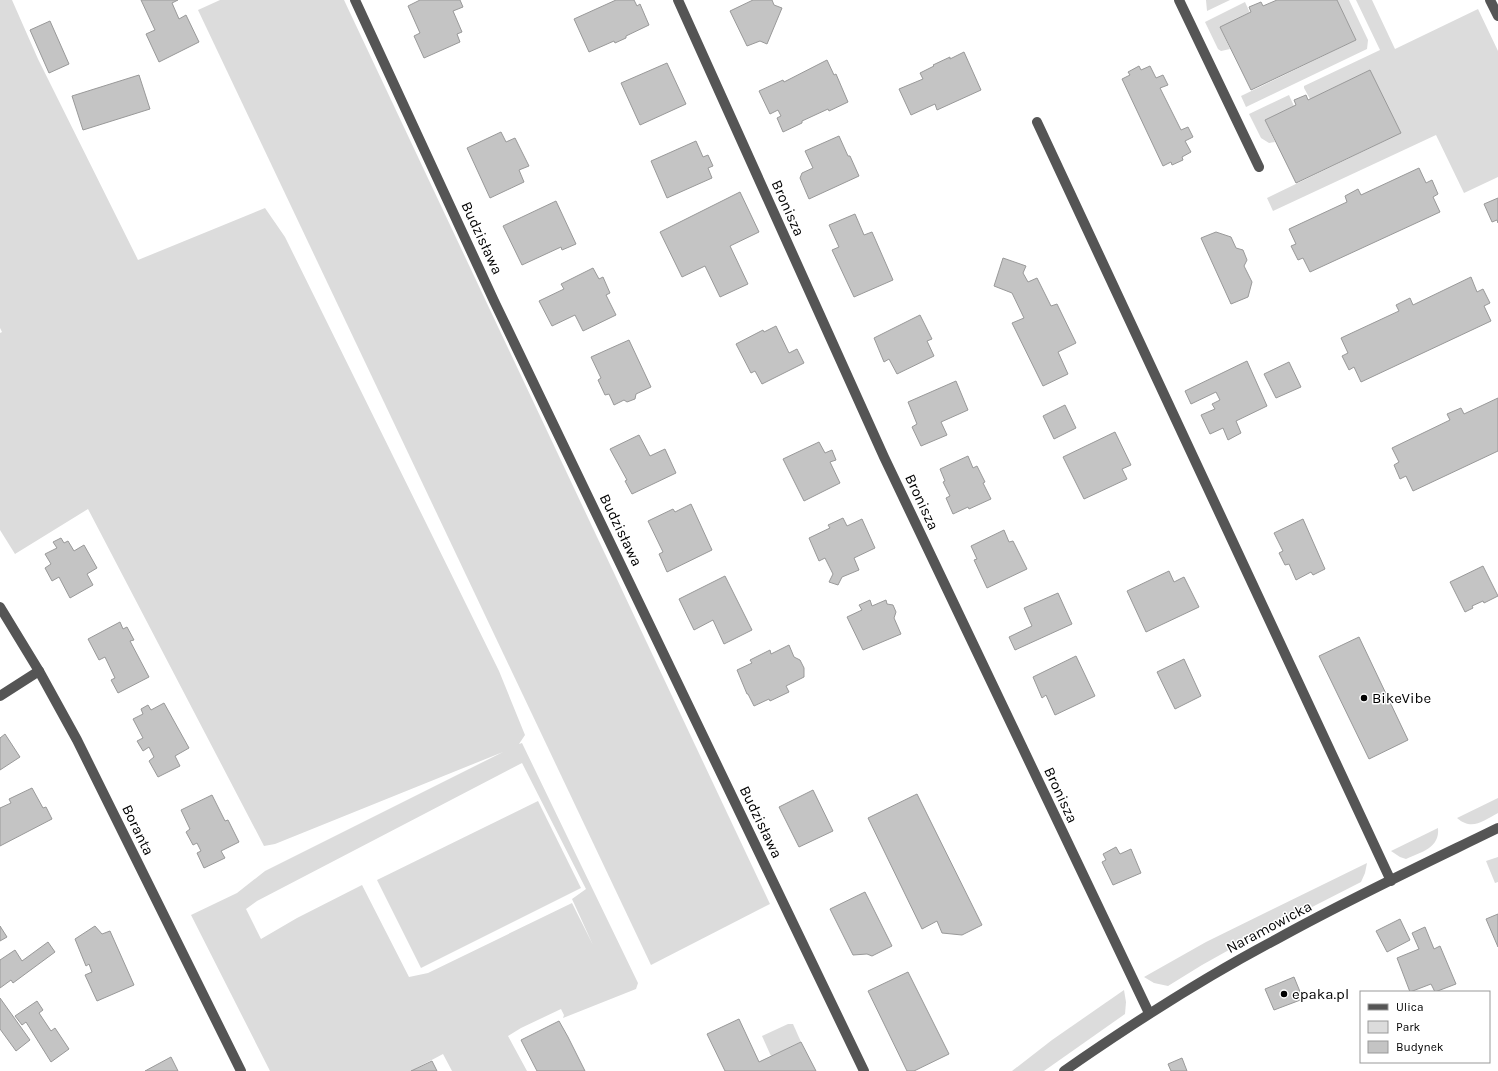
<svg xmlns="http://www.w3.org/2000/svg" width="1498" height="1071" font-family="Karla,sans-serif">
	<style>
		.green { fill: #dcdcdc; fill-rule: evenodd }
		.building { fill: #c4c4c4; stroke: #999 }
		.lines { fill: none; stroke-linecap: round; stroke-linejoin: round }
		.minor { stroke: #555; stroke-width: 10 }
		.poi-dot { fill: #000; stroke: #fff; stroke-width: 1.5 }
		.labels { text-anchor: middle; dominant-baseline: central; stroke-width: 3; stroke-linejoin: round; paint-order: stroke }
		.street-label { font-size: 15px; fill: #000; stroke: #fff }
		.poi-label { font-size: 15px; fill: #000; stroke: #fff; text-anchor: start }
	</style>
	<rect width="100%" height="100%" fill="#fff"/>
	<g class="green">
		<path d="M0,0H12L38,59L138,260L265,208L285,237L499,671L525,735L519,744L522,743L638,983L636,989L563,1018L564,1015L561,1009L521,1028L508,1036L527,1071H452L443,1054L411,1071H270L191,915L237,893L265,871L503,752L275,844L264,846L88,509L15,554L0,530V333L2,332L0,328ZM522,763L586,889L572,899L593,945L572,903L428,973L409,977L362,885L297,918L261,939L246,909L257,901Z"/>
		<polygon points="220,0 344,0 770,904 651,965 198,10"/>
		<polygon points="1206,0 1230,0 1207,11"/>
		<polygon points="1337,0 1349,0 1368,40 1367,49 1246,107 1241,96 1356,40"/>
		<polygon points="1356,0 1372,0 1395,49 1478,9 1498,51 1498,177 1464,193 1436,135 1273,211 1267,198 1401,133 1370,70 1310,99 1304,88 1304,86 1380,50"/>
		<polygon points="1245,2 1250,13 1220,27 1230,49 1221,51 1218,49 1205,22"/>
		<polygon points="1289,95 1294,106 1265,120 1275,142 1269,143 1261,138 1249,114"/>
		<path d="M1498,798V813C1483,821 1472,831 1457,818Z"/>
		<polygon points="538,801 581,888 421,968 377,880"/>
		<path d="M1438,828C1440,848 1421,852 1406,859L1400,857L1391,851Z"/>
		<polygon points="1498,857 1498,882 1495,883 1486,861"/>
		<polygon points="1367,863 1365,873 1361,882 1236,946 1202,965 1168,986 1154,983 1144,977 1206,942"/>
		<polygon points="1124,990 1126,1002 1125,1014 1044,1071 1012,1071 1052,1040"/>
		<polygon points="788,1024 793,1024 801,1042 771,1056 762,1036"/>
	</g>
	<g class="building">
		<polygon points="141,0 178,0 172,3 179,19 186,15 199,42 159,62 146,34 155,30"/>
		<polygon points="420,0 460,0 463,7 453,11 462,32 457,34 460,42 424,58 414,36 420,33 408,6"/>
		<polygon points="616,0 634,0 637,6 640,4 649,25 626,36 626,38 615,43 614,41 589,52 574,19"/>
		<polygon points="753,0 772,0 774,5 782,8 767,44 760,41 747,46 730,11"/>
		<polygon points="1277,0 1337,0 1356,40 1251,90 1220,27 1251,12 1249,7 1261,2 1263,6"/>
		<polygon points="50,21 69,64 49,73 30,30"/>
		<polygon points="964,52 981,90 937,110 935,104 911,115 899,89 923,79 920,73 934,66 933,65 950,57 950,59"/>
		<polygon points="827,60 834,75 836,74 848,102 829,111 828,109 802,121 802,123 783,132 777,118 781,116 778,110 770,114 759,91 783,80 784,82"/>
		<polygon points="667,63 686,104 640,125 621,83"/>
		<polygon points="1139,66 1141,70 1150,66 1156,78 1163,75 1168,85 1160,88 1181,130 1188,127 1193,137 1185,141 1191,152 1182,157 1183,160 1172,165 1171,162 1163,166 1122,79 1130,75 1128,72"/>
		<polygon points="1370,70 1401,133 1296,183 1265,120 1296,105 1294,100 1306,95 1308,100"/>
		<polygon points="139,75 150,109 83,130 72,96"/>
		<polygon points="501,132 506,142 515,138 529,166 519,170 524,182 490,198 467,148"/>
		<polygon points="839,136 848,156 850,156 859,176 809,199 800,178 802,173 813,168 805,151"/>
		<polygon points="696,141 703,157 708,155 713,166 708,168 712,178 667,198 651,161"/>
		<polygon points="1419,168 1426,183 1432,180 1438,194 1433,197 1440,212 1310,272 1303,258 1298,260 1291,246 1296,244 1289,229 1347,202 1345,196 1358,189 1361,195"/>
		<polygon points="740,192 759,232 730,246 748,284 720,297 705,266 682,277 660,232"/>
		<polygon points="1498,198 1498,223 1497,220 1492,222 1484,204"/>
		<polygon points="556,201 576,244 562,250 561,247 522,265 503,226"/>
		<polygon points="855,214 864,235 872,232 893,280 854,297 832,250 839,247 829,225"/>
		<polygon points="1216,232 1231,237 1236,248 1243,250 1247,260 1244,266 1252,282 1248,297 1231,304 1201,238"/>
		<polygon points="1003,258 1026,266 1023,273 1028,282 1037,278 1051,306 1057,304 1076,343 1058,352 1068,374 1043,386 1012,323 1024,318 1012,293 994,286"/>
		<polygon points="593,268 599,279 603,277 610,293 606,295 616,315 583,331 575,315 552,326 539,301 564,289 561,284"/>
		<polygon points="1471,277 1477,292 1483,289 1490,303 1484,306 1491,321 1361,382 1354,367 1349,370 1342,356 1348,353 1341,338 1399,311 1396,305 1410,298 1413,305"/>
		<polygon points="920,315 932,339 927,341 934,356 897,374 889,359 884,362 874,338"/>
		<polygon points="776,326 789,353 797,349 804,363 762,384 755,371 751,373 736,344 763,330 764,332"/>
		<polygon points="629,340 651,387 636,394 635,399 627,402 624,400 614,405 609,394 605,395 598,380 601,378 591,357"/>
		<polygon points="1247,361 1267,406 1236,421 1241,433 1228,440 1223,428 1210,434 1201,415 1215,409 1212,404 1220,400 1216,392 1191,404 1185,391"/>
		<polygon points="1289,362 1301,387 1276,398 1264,374"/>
		<polygon points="956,381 968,410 941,422 947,435 921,446 912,427 917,424 908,402"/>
		<polygon points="1498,398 1498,451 1413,491 1406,476 1400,479 1394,465 1399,462 1392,448 1450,420 1447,414 1461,408 1464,414"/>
		<polygon points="1065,405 1076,428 1054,439 1043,416"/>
		<polygon points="1115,432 1131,465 1122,469 1127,479 1084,499 1063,457"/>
		<polygon points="639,435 650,456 665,449 676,473 632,494 625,481 627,480 610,449"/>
		<polygon points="819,442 825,453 832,450 836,460 830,462 840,483 804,501 783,459"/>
		<polygon points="968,456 973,468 977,466 985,482 983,483 991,499 969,509 968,507 953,514 946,498 950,496 943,482 945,481 940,469"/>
		<polygon points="691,504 712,550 667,572 659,554 663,552 648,521 673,509 675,512"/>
		<polygon points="843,518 847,526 862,519 875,548 854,558 859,570 842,577 838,585 829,582 833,574 825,558 819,561 809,538 830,528 828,525"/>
		<polygon points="1303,519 1325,569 1313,575 1311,572 1296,580 1289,564 1285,565 1279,553 1283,551 1274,533"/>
		<polygon points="1004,530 1009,542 1013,541 1027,569 987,588 974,560 977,559 971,546"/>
		<polygon points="61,538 64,543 68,541 74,551 84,545 97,568 87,574 93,585 70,598 59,577 52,581 45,568 51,564 45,554 57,548 53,542"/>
		<polygon points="1483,566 1498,596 1484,603 1483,601 1472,606 1473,608 1465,612 1450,582"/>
		<polygon points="1169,571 1174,582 1184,577 1199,607 1146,632 1127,591"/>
		<polygon points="725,576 752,630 724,644 713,620 694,630 679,599"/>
		<polygon points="1058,593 1072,624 1015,650 1009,637 1032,626 1024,608"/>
		<polygon points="870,600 872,606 886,600 887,604 893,605 896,612 894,618 901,634 863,650 847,617 862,610 859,605"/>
		<polygon points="120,622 123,629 127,627 134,640 130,641 149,677 118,693 111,680 115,678 105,657 99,660 88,639"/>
		<polygon points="1359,637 1408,740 1369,759 1319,656"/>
		<polygon points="789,645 794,657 800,660 804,668 804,677 786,686 789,692 770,701 769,699 754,706 748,694 747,694 737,670 752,663 750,660 770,650 771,654"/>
		<polygon points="1076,656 1095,696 1055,715 1046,695 1042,698 1033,677"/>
		<polygon points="1184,659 1201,696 1175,709 1157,672"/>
		<polygon points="164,703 189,748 175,756 180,766 158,777 149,761 154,757 149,747 143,751 137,741 143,738 133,719 143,714 141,709 148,705 151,710"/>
		<polygon points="5,734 20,757 0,770 0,738"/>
		<polygon points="32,788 43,808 46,807 52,819 0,846 0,808 11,803 9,799"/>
		<polygon points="813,790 833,831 799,847 779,807"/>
		<polygon points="917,794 982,925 962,935 942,933 937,921 922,929 868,818"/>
		<polygon points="212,795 225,821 228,820 239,842 221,851 225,858 204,868 197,853 201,851 197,843 193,845 186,832 190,829 181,810"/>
		<polygon points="1116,847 1120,854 1131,849 1141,873 1113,885 1102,862 1106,860 1103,854"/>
		<polygon points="865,892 892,946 872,956 867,954 853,955 830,909"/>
		<polygon points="1498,914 1498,947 1486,919"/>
		<polygon points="1400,919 1410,940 1387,952 1376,931"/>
		<polygon points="0,926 7,937 0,941"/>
		<polygon points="95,926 102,934 110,931 134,985 97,1001 85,975 92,972 89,964 86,966 75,939"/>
		<polygon points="1425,927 1434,949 1440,946 1456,984 1435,992 1431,984 1410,992 1397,958 1419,949 1412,933"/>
		<polygon points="48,942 55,952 13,983 11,980 0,988 0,960 15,950 22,961"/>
		<polygon points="908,972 949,1054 914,1071 907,1071 868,991"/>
		<polygon points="1294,977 1303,999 1274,1010 1265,989"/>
		<polygon points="0,998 30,1040 16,1051 0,1029"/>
		<polygon points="37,1001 43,1010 39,1013 51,1031 55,1028 69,1049 51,1062 26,1022 22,1025 15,1016"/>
		<polygon points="739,1019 759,1062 801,1042 816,1071 725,1071 707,1034"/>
		<polygon points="559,1021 568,1037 585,1071 537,1071 521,1040"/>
		<polygon points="171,1057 178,1071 145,1071"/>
		<polygon points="1182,1058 1187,1071 1171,1071 1168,1064"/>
		<polygon points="432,1061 437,1071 411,1071"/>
	</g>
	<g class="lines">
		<g class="minor">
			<polyline points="355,0 494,301 864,1071"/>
			<polyline points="678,0 884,457 1149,1013"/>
			<polyline points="1179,0 1259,167"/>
			<polyline points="1490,0 1498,16"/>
			<polyline points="1037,122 1391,881"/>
			<polyline points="0,607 39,671 77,740 241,1071"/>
			<polyline points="0,696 39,671"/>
			<path d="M1064,1071C1133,1023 1203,978 1277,939C1349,899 1424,864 1498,828"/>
		</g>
	</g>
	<g class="poi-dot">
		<circle cx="1364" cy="698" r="4"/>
		<circle cx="1284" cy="994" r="4"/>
	</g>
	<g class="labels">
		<g class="street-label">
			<text transform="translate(788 208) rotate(66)">Bronisza</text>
			<text transform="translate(482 238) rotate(65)">Budzisława</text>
			<text transform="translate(922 502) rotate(65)">Bronisza</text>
			<text transform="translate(621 530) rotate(64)">Budzisława</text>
			<text transform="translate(1061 795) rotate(65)">Bronisza</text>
			<text transform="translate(761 822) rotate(64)">Budzisława</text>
			<text transform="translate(138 830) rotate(64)">Boranta</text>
			<text transform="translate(1269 927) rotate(-28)">Naramowicka</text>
		</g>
		<g class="poi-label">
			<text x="1372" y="698">BikeVibe</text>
			<text x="1292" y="994">epaka.pl</text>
		</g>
	</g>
	<rect x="1360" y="991" width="130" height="72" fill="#ffffff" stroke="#999999"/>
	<rect x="1368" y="1004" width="20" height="6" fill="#555555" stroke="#999999"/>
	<text x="1396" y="1011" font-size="12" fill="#000000">Ulica</text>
	<rect x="1368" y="1021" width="20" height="12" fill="#dcdcdc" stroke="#999999"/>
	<text x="1396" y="1031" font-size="12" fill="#000000">Park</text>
	<rect x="1368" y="1041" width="20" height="12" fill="#c4c4c4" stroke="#999999"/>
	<text x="1396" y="1051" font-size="12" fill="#000000">Budynek</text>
</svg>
